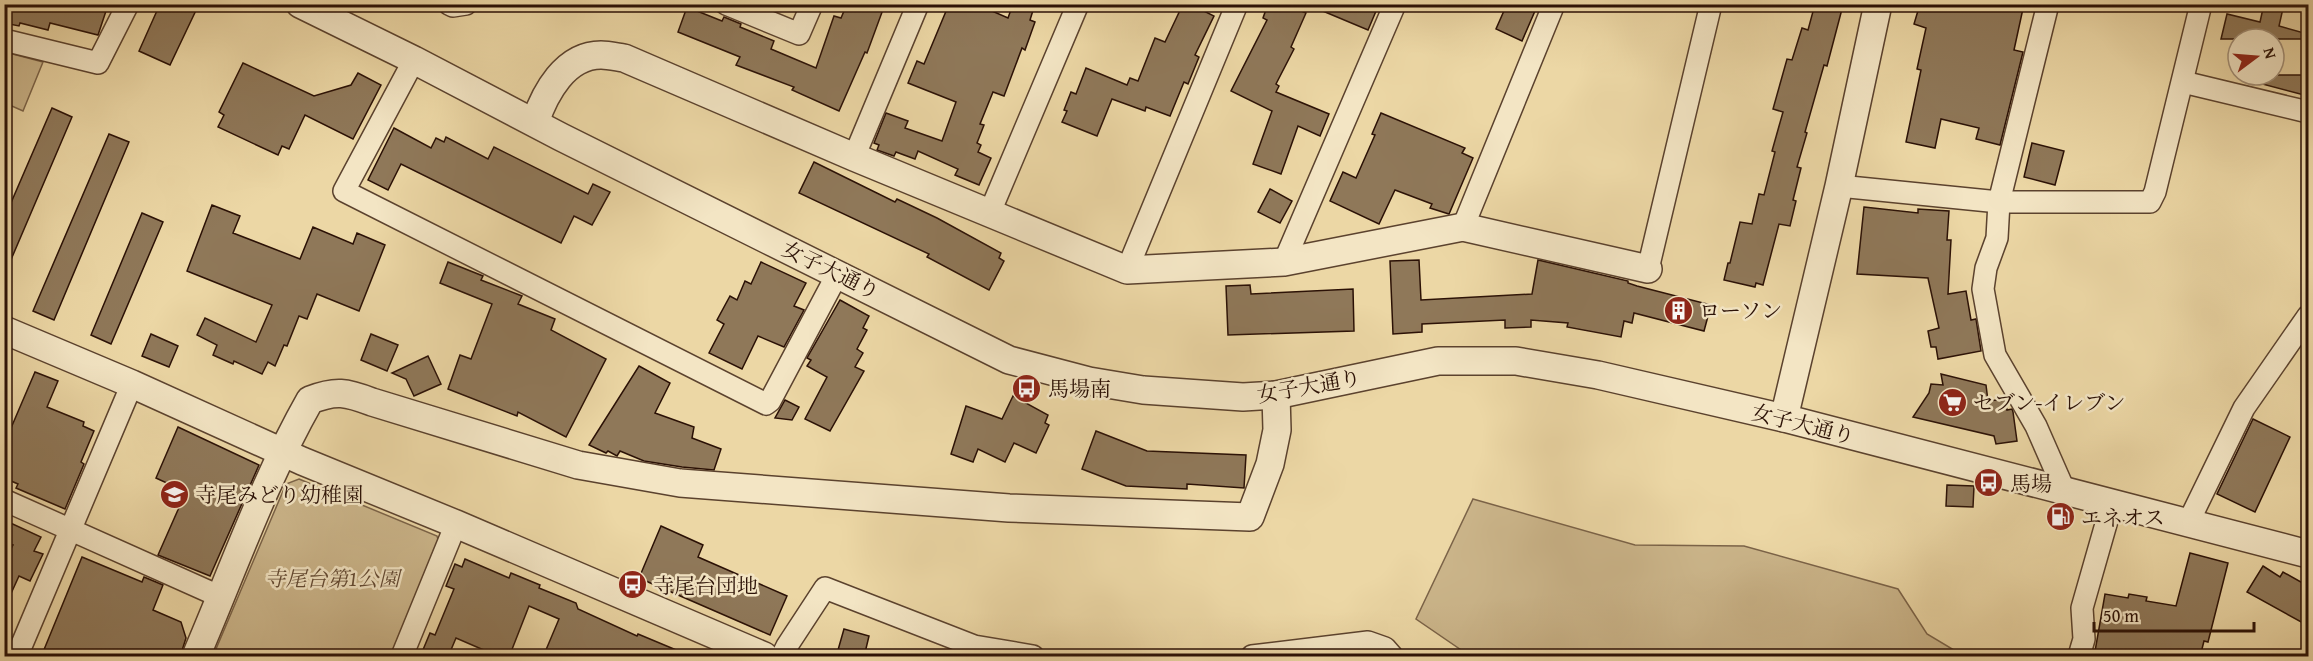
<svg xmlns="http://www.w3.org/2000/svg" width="2313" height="661" font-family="'Gentium Book Plus','Noto Serif JP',serif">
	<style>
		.green { fill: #cbb58a; stroke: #7b6348; stroke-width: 1.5 }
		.building { fill: #8f7859; stroke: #2b1106; stroke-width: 1.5 }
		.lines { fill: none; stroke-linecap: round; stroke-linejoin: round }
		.minor-casing { stroke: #5b422e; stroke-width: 24 }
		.tertiary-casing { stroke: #5b422e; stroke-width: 30 }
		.minor { stroke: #f3e5c4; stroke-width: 21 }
		.tertiary { stroke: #f3e5c4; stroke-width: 27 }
		.labels { text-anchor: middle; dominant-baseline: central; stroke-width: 5; stroke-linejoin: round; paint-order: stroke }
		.street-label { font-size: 21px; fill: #2b1106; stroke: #f3e5c4 }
		.poi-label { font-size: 21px; fill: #2b1106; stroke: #f3e5c4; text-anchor: start }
		.park-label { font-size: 21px; font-style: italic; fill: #634a34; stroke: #f3e5c4 }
	</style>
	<rect width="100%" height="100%" fill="#ecd7a5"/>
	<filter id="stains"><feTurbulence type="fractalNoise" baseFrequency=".00333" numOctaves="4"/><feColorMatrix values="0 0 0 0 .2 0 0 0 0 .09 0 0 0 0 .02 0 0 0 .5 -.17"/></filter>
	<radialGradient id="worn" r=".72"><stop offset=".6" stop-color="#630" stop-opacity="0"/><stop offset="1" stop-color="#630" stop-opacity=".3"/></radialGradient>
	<g class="green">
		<polygon points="5,52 43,62 23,111 5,103"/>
		<polygon points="299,479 437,536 439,543 391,656 213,656 286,484"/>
		<polygon points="1473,499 1635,545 1744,546 1898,589 1927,634 1964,656 1470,656 1416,619"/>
	</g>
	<g class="building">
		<polygon points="4,4 91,4 107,8 98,35 50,23 48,30 20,23 19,26 4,23"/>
		<polygon points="160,4 199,4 170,65 139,51"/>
		<polygon points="847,4 885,4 867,53 865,52 839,111 792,90 794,87 736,65 740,57 678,32 687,7 722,21 724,17 741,24 740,27 774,41 771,49 816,68 834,16 841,18"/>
		<polygon points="949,4 976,4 1008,18 1013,4 1035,4 1030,20 1035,22 1025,50 1022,48 1004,96 993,92 980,124 984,125 977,143 981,145 978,152 991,158 979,185 955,175 958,169 918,151 915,159 896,152 894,156 877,150 879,145 874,143 886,113 908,121 905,128 942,141 956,102 908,83 917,61 924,64"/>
		<polygon points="1183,4 1190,4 1214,16 1195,55 1199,57 1188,84 1184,82 1170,116 1146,107 1145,111 1112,99 1097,136 1062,122 1067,111 1064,110 1071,92 1076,94 1086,68 1127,85 1130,78 1138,81 1155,38 1165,42"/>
		<polygon points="1268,4 1286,4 1306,13 1291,47 1294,49 1276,84 1279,86 1276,92 1329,114 1320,136 1298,126 1281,174 1253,164 1272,111 1231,91 1267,20 1263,18"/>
		<polygon points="1306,4 1379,4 1368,30"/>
		<polygon points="1507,4 1538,4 1522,41 1496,29"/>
		<polygon points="1815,4 1842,9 1827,66 1824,65 1805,132 1807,133 1797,167 1801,168 1793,200 1796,201 1790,226 1779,224 1763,285 1756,283 1755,287 1724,280 1728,263 1730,263 1740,222 1752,224 1759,194 1764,195 1775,152 1772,151 1783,112 1773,109 1787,59 1792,60 1802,28 1808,30"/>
		<polygon points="1920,4 1939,9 1940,4 2024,4 2014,50 2023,52 2000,145 1976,139 1979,128 1941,119 1935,148 1906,142 1921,70 1917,69 1926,28 1914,24"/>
		<polygon points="2264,4 2284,4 2279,26 2304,33 2303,39 2221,39 2227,14 2260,22"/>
		<polygon points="243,63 314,96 351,85 358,73 381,85 353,139 305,115 289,149 282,146 278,155 218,127 224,115 219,112"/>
		<polygon points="2252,75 2308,75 2308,96 2251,81"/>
		<polygon points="52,108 72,117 4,276 4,219"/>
		<polygon points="1381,113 1465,148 1462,153 1473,158 1449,214 1430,208 1432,204 1395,190 1379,224 1330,201 1343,172 1356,178 1375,135 1372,134"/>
		<polygon points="394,128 431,148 436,138 444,142 446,137 488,159 494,147 588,194 593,184 610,192 592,225 574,216 561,243 401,164 388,190 368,180"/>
		<polygon points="109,134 129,142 54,320 33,311"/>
		<polygon points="2032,143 2064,151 2055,185 2024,177"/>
		<polygon points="814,162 895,202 897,199 937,218 1001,253 999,258 1004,261 989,290 927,257 929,254 799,193"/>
		<polygon points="1270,189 1292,201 1280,223 1258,212"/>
		<polygon points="212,205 240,216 233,233 300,259 313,227 353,244 357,233 385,245 359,311 317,294 307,319 299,316 287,346 284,345 275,366 268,362 262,374 234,361 233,364 213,355 217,345 197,335 205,318 256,342 272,305 187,271"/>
		<polygon points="1864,207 1918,213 1918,209 1949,211 1947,240 1951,240 1948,294 1966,291 1971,320 1976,319 1981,351 1938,359 1936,347 1931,347 1928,331 1939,328 1928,278 1857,274"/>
		<polygon points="142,213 163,222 111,344 91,335"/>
		<polygon points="1419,260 1421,300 1532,294 1538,260 1628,281 1628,283 1637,286 1711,305 1704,331 1634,313 1632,323 1624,321 1621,337 1567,327 1568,323 1531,320 1531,327 1505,328 1505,320 1422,324 1422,332 1393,334 1390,261"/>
		<polygon points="448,262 483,276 481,280 522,296 518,304 555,319 551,330 606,359 566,437 518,412 517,416 448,389 460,355 471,359 492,304 440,283"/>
		<polygon points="761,262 806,283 794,306 804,310 784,347 758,336 742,369 709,353 724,324 717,320 730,296 737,300 745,281 751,284"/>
		<polygon points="1250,285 1251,294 1353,289 1354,331 1228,335 1226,286"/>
		<polygon points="840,300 869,316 863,328 867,330 857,349 863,353 855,367 864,371 830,431 805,419 827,377 807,366 811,360 807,358"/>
		<polygon points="151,334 178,346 169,367 142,356"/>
		<polygon points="371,334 398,345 387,371 361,360"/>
		<polygon points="428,356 441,384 414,396 406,379 392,373"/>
		<polygon points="639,366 670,383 655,413 694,427 692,438 721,449 714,470 682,467 644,461 620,451 617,456 608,451 606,453 589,445"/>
		<polygon points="35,372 58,381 47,407 84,422 83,426 94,431 81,462 84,464 65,509 16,488 18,484 4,478 4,425 11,428"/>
		<polygon points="1941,374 1986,385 1988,401 2005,399 2007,410 2012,409 2013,412 2017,441 1996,444 1994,436 1913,417 1929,393 1931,384 1943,385"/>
		<polygon points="1013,396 1048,415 1045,423 1049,425 1036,453 1014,443 1005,462 978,449 973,462 951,454 966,406 1002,419"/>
		<polygon points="785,400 799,407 792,420 775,418"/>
		<polygon points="2253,419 2290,437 2255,512 2217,494"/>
		<polygon points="178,427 259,465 210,576 158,555 181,503 162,494 167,483 156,478"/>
		<polygon points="1096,431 1147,451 1246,455 1244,488 1187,484 1187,489 1126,486 1082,469"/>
		<polygon points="1947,485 1974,486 1973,507 1946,506"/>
		<polygon points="4,520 41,537 34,551 43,554 30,581 19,576 4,609 4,563 13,545 4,542"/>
		<polygon points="661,526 703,545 698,557 787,596 770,635 639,578"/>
		<polygon points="2190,553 2228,563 2208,642 2204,641 2201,653 2195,652 2194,657 2094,657 2105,594 2128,598 2129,594 2147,597 2146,601 2176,606"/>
		<polygon points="82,557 142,582 144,577 163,585 153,610 181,622 186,638 180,657 41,657"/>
		<polygon points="465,559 509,578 511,573 540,585 539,588 576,603 578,609 637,636 638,634 693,657 543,657 559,619 529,606 509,657 484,657 486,651 456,638 448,657 420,657 430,633 435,635 454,589 446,586 455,564 462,567"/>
		<polygon points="2263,566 2280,577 2283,572 2308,586 2308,613 2303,623 2247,592"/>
		<polygon points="844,629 869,636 864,657 836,657"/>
	</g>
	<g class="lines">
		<defs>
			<g id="minor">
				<polyline points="449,4 453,6 466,4"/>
				<polyline points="726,4 799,34 812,4"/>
				<polyline points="2048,4 1999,202 1997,238 1986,268 1983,289 1995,355 2036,426 2065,492"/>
				<polyline points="4,40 98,63 128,4"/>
				<polyline points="414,60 344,191 766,404 770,401 838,273"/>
				<polyline points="2183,82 2308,112"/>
				<polyline points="854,157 918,4"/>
				<polyline points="1839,186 1999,202 2150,202 2155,192 2201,4"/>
				<polyline points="990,212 1078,4"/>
				<polyline points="1463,227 1554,4"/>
				<polyline points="1284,262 1395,4"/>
				<polyline points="1648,269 1711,4"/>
				<polyline points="1127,270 1237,4"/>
				<polyline points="4,500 221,597"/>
				<polyline points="2188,523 2244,408 2308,316"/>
				<polyline points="17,656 132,384"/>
				<polyline points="402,656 456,524"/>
				<polyline points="782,656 787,646 825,588 974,646 1033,656"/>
				<polyline points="1252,656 1368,642 1385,648 1392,656"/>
				<polyline points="2079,656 2084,639 2082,608 2112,503"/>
			</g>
			<g id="tertiary">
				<polyline points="300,4 414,60 561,137 1009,360 1089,381 1143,390 1243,397 1276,395 1438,361 1516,361 1598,375 1784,418 2308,554"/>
				<path d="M535,122C545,93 565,55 601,55C608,55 617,57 624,58L854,157L1127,270L1284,262L1463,227L1648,269"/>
				<polyline points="4,330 132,384 302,461 456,524 764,656"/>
				<polyline points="1784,418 1839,186 1878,4"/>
				<path d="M196,656C233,570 264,481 310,400C336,390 346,392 372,402L578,465L680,483L1009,508L1250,517L1270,464L1277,430L1276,395"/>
			</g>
		</defs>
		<use href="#minor" class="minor-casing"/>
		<use href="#tertiary" class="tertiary-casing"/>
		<use href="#minor" class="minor"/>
		<use href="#tertiary" class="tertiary"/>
	</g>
	<defs>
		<symbol id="building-disc" viewBox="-11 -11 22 22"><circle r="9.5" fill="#8f2418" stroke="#f3e5c4"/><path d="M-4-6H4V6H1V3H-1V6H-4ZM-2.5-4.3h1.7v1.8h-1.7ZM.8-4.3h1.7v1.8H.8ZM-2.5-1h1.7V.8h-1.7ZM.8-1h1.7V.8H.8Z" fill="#fff"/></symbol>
		<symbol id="bus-disc" viewBox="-11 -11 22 22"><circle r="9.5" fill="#8f2418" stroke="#f3e5c4"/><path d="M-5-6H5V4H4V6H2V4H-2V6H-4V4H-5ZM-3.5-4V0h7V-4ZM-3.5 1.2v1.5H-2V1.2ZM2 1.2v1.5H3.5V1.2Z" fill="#fff"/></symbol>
		<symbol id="supermarket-disc" viewBox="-11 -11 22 22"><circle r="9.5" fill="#8f2418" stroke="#f3e5c4"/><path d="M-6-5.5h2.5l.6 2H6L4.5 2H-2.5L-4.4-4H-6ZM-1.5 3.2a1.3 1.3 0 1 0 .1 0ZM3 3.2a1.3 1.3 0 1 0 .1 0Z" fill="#fff"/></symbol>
		<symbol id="school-disc" viewBox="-11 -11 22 22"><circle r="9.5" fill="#8f2418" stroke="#f3e5c4"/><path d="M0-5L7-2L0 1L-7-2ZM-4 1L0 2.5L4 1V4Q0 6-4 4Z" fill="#fff"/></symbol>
		<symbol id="fuel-disc" viewBox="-11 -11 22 22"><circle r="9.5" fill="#8f2418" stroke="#f3e5c4"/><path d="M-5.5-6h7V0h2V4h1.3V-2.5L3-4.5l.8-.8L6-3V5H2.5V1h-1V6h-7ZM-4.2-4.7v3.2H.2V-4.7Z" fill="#fff"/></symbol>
	</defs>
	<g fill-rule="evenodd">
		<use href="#building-disc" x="1662" y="294" width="33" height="33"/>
		<use href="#bus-disc" x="1010" y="372" width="33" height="33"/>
		<use href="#supermarket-disc" x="1936" y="386" width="33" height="33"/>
		<use href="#bus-disc" x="1972" y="466" width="33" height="33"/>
		<use href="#school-disc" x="158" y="478" width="33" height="33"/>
		<use href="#fuel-disc" x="2044" y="500" width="33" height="33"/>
		<use href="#bus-disc" x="616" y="568" width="33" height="33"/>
	</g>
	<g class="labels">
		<g class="street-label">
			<text transform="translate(831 270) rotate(26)">女子大通り</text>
			<text transform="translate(1309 386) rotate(-10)">女子大通り</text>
			<text transform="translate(1803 424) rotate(14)">女子大通り</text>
		</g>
		<g class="poi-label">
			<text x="1699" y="310">ローソン</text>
			<text x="1048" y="388">馬場南</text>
			<text x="1973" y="402">セブン-イレブン</text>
			<text x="2010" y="483">馬場</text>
			<text x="195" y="494">寺尾みどり幼稚園</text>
			<text x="2081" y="517">エネオス</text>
			<text x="653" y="585">寺尾台団地</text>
		</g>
		<g class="park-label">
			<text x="332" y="578">寺尾台第1公園</text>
		</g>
	</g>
	<rect width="2313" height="661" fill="none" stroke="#ecd7a5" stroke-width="24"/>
	<rect x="6" y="6" width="2301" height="649" fill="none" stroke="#2b1106" stroke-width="3"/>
	<rect x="12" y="12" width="2289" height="637" fill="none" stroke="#2b1106" stroke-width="1.5"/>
	<g transform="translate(2256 57) rotate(74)"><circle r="28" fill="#f3e5c4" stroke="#a39078" stroke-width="1.5"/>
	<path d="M0-4.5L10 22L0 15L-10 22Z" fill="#8f2418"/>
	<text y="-9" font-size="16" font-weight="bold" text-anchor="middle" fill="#2b1106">N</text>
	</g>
	<path d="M2094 622v9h160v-9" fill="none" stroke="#2b1106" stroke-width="3"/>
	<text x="2103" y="622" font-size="18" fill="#2b1106" stroke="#f3e5c4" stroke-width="4.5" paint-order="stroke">50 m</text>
	<rect width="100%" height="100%" filter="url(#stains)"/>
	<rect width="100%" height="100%" fill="url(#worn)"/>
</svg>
